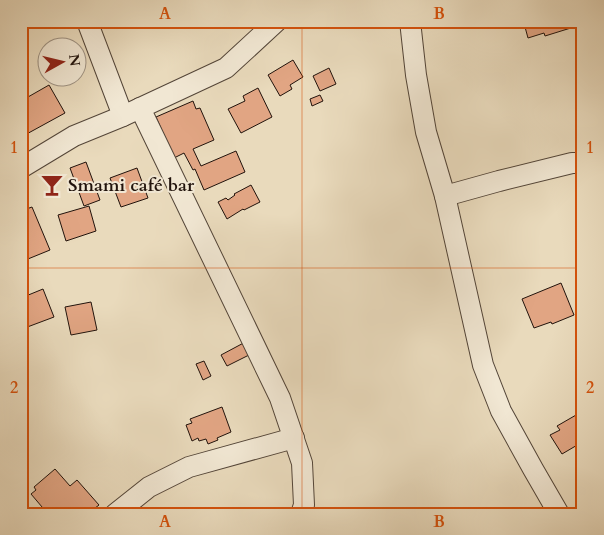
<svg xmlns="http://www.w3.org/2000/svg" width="604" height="535" font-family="Cardo,serif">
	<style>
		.building { fill: #e1a583; stroke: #21130c }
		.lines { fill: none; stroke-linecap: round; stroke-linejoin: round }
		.minor-casing { stroke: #534538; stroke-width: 22 }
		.minor { stroke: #f1e7d3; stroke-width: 20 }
		.grid { fill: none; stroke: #d4520c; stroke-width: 1; stroke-opacity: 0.55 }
		.labels { text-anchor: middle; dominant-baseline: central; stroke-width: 4; stroke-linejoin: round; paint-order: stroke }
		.poi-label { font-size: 18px; font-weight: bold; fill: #21130c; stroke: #f1e7d3; text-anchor: start }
		.neatline { fill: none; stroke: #d4520c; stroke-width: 2 }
		.grid-label { font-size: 16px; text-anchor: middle; font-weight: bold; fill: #d4520c }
	</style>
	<rect width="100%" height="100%" fill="#e9dabc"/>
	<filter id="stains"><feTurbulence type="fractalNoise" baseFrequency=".004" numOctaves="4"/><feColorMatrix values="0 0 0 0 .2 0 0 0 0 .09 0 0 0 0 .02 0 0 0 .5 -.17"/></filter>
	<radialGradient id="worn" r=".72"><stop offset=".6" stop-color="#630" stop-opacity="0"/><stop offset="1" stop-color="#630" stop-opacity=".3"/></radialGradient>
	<g class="building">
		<polygon points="543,21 572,21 574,27 545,36 544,33 528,38 525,27"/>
		<polygon points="293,60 303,77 290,85 292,89 280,96 268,75"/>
		<polygon points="329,68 336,84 320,91 313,76"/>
		<polygon points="49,85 65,113 23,136 21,134 21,101"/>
		<polygon points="258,88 272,117 241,133 228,109 245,101 243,96"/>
		<polygon points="320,95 323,101 312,106 310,99"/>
		<polygon points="193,101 196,109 200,108 214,140 193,149 201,166 236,151 245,172 204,190 195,169 193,170 184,153 174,158 156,117"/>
		<polygon points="86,162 100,200 84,206 70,168"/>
		<polygon points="137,168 148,198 121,207 110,178"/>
		<polygon points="251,185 260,202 244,210 243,209 227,219 218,202 226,198 228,200 235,195 234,194"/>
		<polygon points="89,206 96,231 66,241 58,215"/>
		<polygon points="32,207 50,250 23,261 21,255 21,211"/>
		<polygon points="561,283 574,315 552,324 551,322 534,328 522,299"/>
		<polygon points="43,289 54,317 22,329 21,298"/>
		<polygon points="91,302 97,330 71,335 65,307"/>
		<polygon points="251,339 257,351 227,366 221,355"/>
		<polygon points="204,361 211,376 203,380 196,364"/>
		<polygon points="222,407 231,432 217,438 218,440 208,444 206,439 199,441 198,438 192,441 186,425 192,423 190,419"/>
		<polygon points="583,411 583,450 579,444 562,454 550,435 560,430 557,426"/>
		<polygon points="55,469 70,486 77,480 99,505 90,512 91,514 48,514 31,494 36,490 34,487"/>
	</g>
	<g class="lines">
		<defs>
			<g id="minor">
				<polyline points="87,21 123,116"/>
				<polyline points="410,21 416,75 426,132 445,196 483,365 501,411 533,469 559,514"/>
				<polyline points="140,108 280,398 302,463 304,505 301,514"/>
				<polyline points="21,168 74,136 123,116 226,68 277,21"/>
				<polyline points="445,196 499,181 572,163 583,163"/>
				<polyline points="115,514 149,487 189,467 294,438"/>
			</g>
		</defs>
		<use href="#minor" class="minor-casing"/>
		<use href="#minor" class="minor"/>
	</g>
	<path class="grid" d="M302,21V514M21,268H583"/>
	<defs>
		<symbol id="bar-bare" viewBox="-9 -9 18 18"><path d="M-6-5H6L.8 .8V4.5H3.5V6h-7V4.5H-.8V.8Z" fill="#8f2418" stroke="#f1e7d3" stroke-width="2.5" paint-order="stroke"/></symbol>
	</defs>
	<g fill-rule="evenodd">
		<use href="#bar-bare" x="36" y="169" width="32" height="32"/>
	</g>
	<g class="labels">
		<g class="poi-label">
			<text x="68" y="185">Smami café bar</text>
		</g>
	</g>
	<rect width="604" height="535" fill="none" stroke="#e9dabc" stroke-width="55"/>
	<g transform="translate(62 62) rotate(82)"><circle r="24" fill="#f1e7d3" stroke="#9e9283"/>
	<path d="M0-4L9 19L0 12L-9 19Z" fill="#8f2418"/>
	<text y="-8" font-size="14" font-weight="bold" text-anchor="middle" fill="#21130c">N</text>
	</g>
	<rect x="28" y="28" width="548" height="480" class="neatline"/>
	<g class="grid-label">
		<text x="165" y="19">A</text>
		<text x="439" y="19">B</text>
		<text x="14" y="153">1</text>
		<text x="590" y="153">1</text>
		<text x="14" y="393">2</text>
		<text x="590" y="393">2</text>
		<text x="165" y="527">A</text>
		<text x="439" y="527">B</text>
	</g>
	<rect width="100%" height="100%" filter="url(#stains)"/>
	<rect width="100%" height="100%" fill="url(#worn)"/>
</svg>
